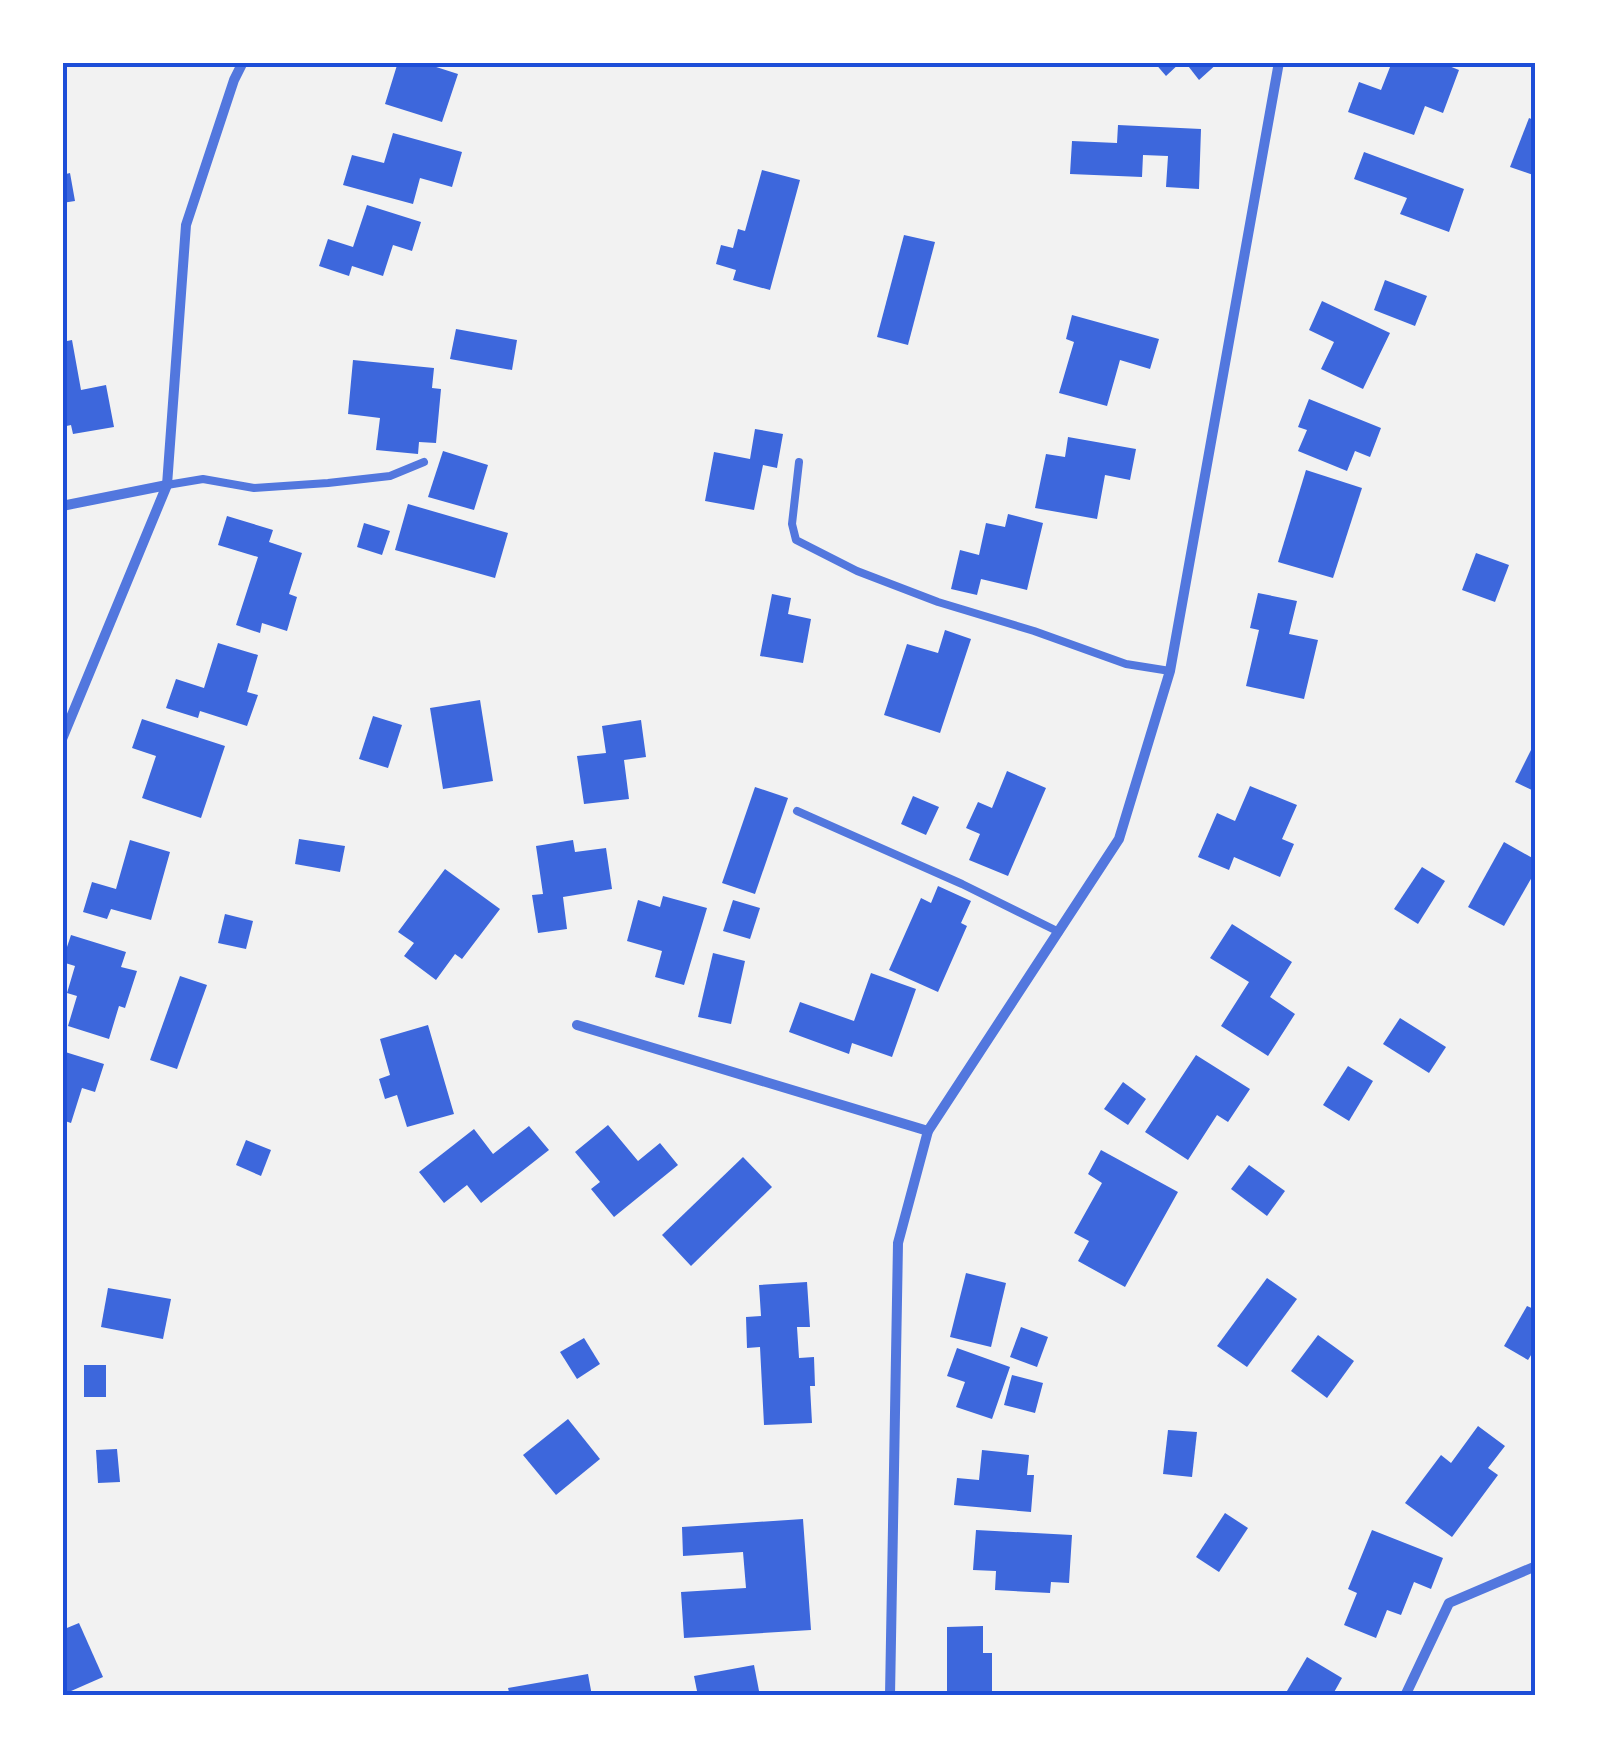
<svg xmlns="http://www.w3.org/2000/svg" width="1598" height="1758" font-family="Signika,sans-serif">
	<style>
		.building { fill: #3d67dc }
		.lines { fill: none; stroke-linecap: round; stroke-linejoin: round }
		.service { stroke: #5277de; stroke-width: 8 }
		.minor { stroke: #5277de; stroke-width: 10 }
		.neatline { fill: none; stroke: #1d4ed8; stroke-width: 4 }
	</style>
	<rect width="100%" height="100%" fill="#f2f2f2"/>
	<g class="building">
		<polygon points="398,62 431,62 430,65 458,74 442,122 385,104"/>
		<polygon points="1154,62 1181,62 1166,76"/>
		<polygon points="1185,62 1219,62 1199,80"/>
		<polygon points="1392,62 1439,62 1459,70 1443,113 1425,106 1414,135 1348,112 1359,82 1381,90"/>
		<polygon points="1529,118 1536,121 1536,176 1510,167"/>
		<polygon points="1118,125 1201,129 1199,189 1166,187 1168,156 1143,155 1142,177 1070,174 1072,141 1117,143"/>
		<polygon points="393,133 462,152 452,187 420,178 413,204 343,185 352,155 384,163"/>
		<polygon points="1364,152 1464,189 1449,232 1400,214 1407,198 1354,179"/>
		<polygon points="62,167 64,167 66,174 70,173 75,201 62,203"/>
		<polygon points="762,170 800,180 770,290 733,280 736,270 716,264 721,245 733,248 738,229 745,231"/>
		<polygon points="367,205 421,222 412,251 393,245 383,276 352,266 349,276 319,266 328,239 353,247"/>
		<polygon points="904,235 935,242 908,345 877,337"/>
		<polygon points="1385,280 1427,296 1415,326 1374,310"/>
		<polygon points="1322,301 1390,333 1363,389 1321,369 1334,342 1309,330"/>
		<polygon points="1072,315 1159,339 1150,369 1120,360 1107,406 1059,393 1074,342 1066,339"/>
		<polygon points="456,329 517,340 512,370 450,359"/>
		<polygon points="72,340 81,390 106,385 114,427 73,434 71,425 62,427 62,342"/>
		<polygon points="353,360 434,368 432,388 441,389 436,443 419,442 418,454 376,450 380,418 348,414"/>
		<polygon points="1309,399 1381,428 1370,457 1355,451 1347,471 1298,451 1307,430 1298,427"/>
		<polygon points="755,429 783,434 777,468 763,465 754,510 705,501 714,452 750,459"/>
		<polygon points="1068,437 1136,449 1130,480 1105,475 1097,519 1035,508 1046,454 1065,457"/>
		<polygon points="443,451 488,465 474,510 428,497"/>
		<polygon points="1306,470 1362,488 1333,578 1278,562"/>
		<polygon points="408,504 508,533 495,578 395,550"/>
		<polygon points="1008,514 1043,523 1027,590 981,579 977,595 951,589 960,550 979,555 986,523 1005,527"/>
		<polygon points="227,516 273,530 269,542 302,553 289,594 297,597 287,631 262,623 260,633 236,625 258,557 218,545"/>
		<polygon points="364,523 390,531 382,555 357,547"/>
		<polygon points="1476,553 1509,565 1495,602 1462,590"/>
		<polygon points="1258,593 1297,601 1289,634 1318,640 1304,699 1246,686 1259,630 1250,628"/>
		<polygon points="772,594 791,598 788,614 811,619 803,663 760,656"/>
		<polygon points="945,630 971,639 940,733 884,715 907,644 938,653"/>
		<polygon points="218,643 258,655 247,692 258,695 247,726 200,711 198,718 166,708 176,679 204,688"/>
		<polygon points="480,700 493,781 443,789 430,708"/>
		<polygon points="373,716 402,725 388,768 359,759"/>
		<polygon points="142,719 225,746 201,818 142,798 156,756 132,748"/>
		<polygon points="641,720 646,757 624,760 629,799 584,804 577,756 606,753 602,726"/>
		<polygon points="1536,740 1536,792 1515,782"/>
		<polygon points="1007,771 1046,788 1008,876 969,860 980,834 966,828 978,802 992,808"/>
		<polygon points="1250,786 1297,805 1282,839 1294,844 1280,877 1234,857 1229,870 1198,857 1217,813 1235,821"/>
		<polygon points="755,787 788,798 755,894 722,883"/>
		<polygon points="913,796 939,807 926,835 901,824"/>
		<polygon points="299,839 345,846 340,872 295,864"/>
		<polygon points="130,840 170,852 151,920 111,909 107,919 83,912 92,882 116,889"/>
		<polygon points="573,840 575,852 606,848 612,889 563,897 567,929 538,933 532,895 543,894 536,846"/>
		<polygon points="1504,842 1536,860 1536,870 1504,926 1468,907"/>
		<polygon points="1422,867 1445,881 1418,924 1394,909"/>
		<polygon points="445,869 500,909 462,959 455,954 436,980 404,956 414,943 398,932"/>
		<polygon points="938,886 971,901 961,923 967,926 938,992 889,970 921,898 931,903"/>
		<polygon points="663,896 707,908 684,985 655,977 662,951 627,941 638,900 660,907"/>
		<polygon points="733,900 760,908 750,939 723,931"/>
		<polygon points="225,914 253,921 246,949 218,943"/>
		<polygon points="1232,924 1292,962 1270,997 1295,1014 1268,1056 1221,1026 1249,982 1210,958"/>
		<polygon points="71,935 126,952 121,967 137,971 125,1008 119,1006 109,1039 68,1026 77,996 67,993 75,966 62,962"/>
		<polygon points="713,953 745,961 731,1024 698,1017"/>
		<polygon points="871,973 916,989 892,1057 852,1043 849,1054 789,1032 800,1002 854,1021"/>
		<polygon points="180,976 207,985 177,1069 150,1060"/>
		<polygon points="1400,1018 1446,1047 1429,1073 1383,1044"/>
		<polygon points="428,1025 454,1114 407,1127 397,1095 385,1099 379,1079 390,1075 380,1039"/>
		<polygon points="62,1051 104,1064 95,1092 82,1088 71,1123 62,1120"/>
		<polygon points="1196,1055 1250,1089 1228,1122 1217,1115 1188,1160 1145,1132"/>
		<polygon points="1348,1066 1373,1081 1349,1121 1323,1105"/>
		<polygon points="1123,1082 1146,1099 1128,1125 1104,1109"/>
		<polygon points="608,1125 638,1161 660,1143 678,1165 614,1217 591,1189 600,1182 575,1152"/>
		<polygon points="529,1126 549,1150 481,1203 467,1185 444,1203 419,1172 474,1129 493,1154"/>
		<polygon points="246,1140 271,1150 261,1176 236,1165"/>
		<polygon points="1101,1150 1178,1192 1125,1287 1078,1261 1089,1241 1074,1233 1102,1183 1088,1174"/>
		<polygon points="743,1157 772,1187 691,1266 662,1235"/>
		<polygon points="1249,1165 1285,1191 1267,1216 1231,1189"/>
		<polygon points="966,1273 1006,1283 991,1347 950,1337"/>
		<polygon points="1267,1278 1297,1299 1247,1367 1217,1346"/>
		<polygon points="807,1282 810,1327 797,1327 799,1358 814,1357 815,1386 810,1386 812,1423 764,1425 760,1347 747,1348 746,1317 761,1316 759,1285"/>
		<polygon points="108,1288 171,1299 163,1339 101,1327"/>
		<polygon points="1527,1306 1536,1310 1536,1347 1528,1360 1504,1346"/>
		<polygon points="1021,1327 1048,1337 1037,1367 1010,1357"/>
		<polygon points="1318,1335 1354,1361 1327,1398 1291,1371"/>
		<polygon points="584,1338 600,1364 577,1379 560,1352"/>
		<polygon points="957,1348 1010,1367 992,1419 956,1407 965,1382 947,1376"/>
		<rect x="84" y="1365" width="22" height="32"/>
		<polygon points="1012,1375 1043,1383 1035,1413 1004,1405"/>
		<polygon points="568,1419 600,1459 556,1495 523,1455"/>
		<polygon points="1478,1426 1505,1446 1488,1468 1498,1475 1452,1537 1405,1503 1441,1455 1451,1463"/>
		<polygon points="1168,1430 1197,1432 1192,1477 1163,1474"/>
		<polygon points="117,1449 120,1482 98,1483 96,1450"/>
		<polygon points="982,1450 1029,1455 1027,1475 1034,1475 1031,1512 954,1505 957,1478 979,1480"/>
		<polygon points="1225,1513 1248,1528 1219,1572 1196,1557"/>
		<polygon points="803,1519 811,1630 684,1638 681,1592 746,1588 743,1552 683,1556 682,1527"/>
		<polygon points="976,1530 1072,1535 1069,1583 1051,1582 1050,1593 995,1590 996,1571 973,1570"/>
		<polygon points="1372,1530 1443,1558 1431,1589 1414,1582 1401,1615 1387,1610 1376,1638 1344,1625 1357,1593 1348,1589"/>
		<polygon points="79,1623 103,1677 62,1695 62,1630"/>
		<polygon points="983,1626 983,1653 992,1653 992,1696 947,1696 947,1627"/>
		<polygon points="1307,1657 1342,1678 1332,1696 1284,1696"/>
		<polygon points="754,1665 760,1696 698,1696 694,1676"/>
		<polygon points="588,1674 592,1696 510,1696 508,1688"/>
	</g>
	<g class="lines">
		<g class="service">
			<polyline points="799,462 792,524 796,540 857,571 938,602 1034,631 1126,664 1170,671"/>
			<polyline points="167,485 203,479 254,488 328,483 390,476 424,462"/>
			<polyline points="797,811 962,884 1059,932"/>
		</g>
		<g class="minor">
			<polyline points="62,506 167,485"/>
			<polyline points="62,739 167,485 186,225 234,80 243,62"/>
			<polyline points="577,1025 928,1131"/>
			<polyline points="890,1696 898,1243 928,1131 1119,839 1170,671 1279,62"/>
			<polyline points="1405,1696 1449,1603 1536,1566"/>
		</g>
	</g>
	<rect width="1598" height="1758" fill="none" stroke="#ffffff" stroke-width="130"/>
	<rect x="65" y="65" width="1468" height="1628" class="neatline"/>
</svg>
